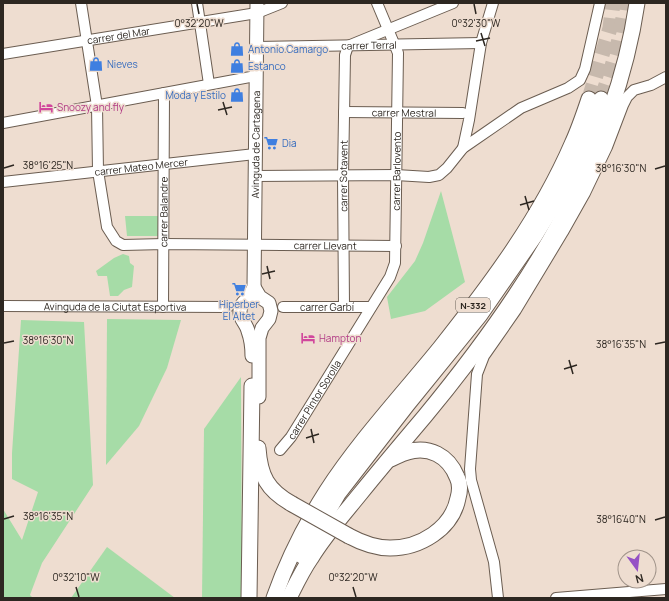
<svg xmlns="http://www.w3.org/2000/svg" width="669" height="601" font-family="Manrope,sans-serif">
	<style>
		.green { fill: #a6dca7 }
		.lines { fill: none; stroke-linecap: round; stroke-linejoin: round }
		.highway-tunnel { stroke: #c7b9ad; stroke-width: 15; stroke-dasharray: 15 8; stroke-linecap: butt }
		.minor-casing { stroke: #6b5d51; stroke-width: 12 }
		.major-casing { stroke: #6b5d51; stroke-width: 15 }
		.highway-casing { stroke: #6b5d51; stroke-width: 17 }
		.minor { stroke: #fff; stroke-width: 10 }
		.major { stroke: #fff; stroke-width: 13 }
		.highway { stroke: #fff; stroke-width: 15 }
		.highway-bridge-casing { stroke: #6b5d51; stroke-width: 17; stroke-linecap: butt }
		.highway-bridge { stroke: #fff; stroke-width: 15 }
		.ticks { fill: none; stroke: #2d2721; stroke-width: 1.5 }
		.labels { text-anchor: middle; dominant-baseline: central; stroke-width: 3; stroke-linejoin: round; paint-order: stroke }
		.shield { fill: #eeddd0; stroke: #675e56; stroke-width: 1 }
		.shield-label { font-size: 9px; font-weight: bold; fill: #2d2721 }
		.street-label { font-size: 10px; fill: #2d2721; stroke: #eeddd0 }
		.shop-label { font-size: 10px; fill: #366cbe; stroke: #eeddd0; text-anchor: start }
		.hotel-label { font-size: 10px; fill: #b23c85; stroke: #eeddd0; text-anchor: start }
		.ticks-label { font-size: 10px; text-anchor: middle; fill: #2d2721; stroke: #eeddd0; stroke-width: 3; stroke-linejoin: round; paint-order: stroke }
	</style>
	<rect width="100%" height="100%" fill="#eeddd0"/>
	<g class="green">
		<polygon points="441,191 465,282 425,311 391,319 387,297 415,261 423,243"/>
		<polygon points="125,216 158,216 159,236 127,236"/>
		<polygon points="123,254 129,256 130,263 134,266 132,287 124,290 118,296 110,296 107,276 98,276 96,271 114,258"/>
		<polygon points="107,319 181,320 167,368 139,426 106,465"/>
		<polygon points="21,320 84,322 93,485 42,563 30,595 33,598 3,598 3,509 22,540 38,492 12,479 12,453"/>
		<polygon points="241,377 242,598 202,598 204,429"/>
		<polygon points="107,547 175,598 71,598"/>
	</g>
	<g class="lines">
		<g class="highway-tunnel">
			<polyline points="589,99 610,28 613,3"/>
			<path d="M601,99C613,66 621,38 625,3"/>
		</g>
		<defs>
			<g id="minor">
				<path id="s1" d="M81,3L97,106L98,171L107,227L116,241L123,245L164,244L396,246"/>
				<polyline points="197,3 209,84"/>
				<path id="s2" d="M257,47L481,43"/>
				<path id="s3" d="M3,54L257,13L282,3"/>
				<path id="s4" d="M344,112L463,113"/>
				<polyline points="3,123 256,76"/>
				<polyline points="463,148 469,120 481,43 493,3"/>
				<polyline points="255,176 396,175 429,177 439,175 447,168 463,148 521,108 568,88 580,80 585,69 600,3"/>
				<path id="s5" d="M3,182L255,154"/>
				<path id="s6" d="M3,306L228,307"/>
				<path id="s7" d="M344,306L343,176L345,55L348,46L453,3"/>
				<path id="s8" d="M163,307L164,93"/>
				<path id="s9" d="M283,307H371"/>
				<path id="s10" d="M280,450L291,437L390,277L395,263L398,53L377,3"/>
				<polyline points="498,598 494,562 471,480 470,469 477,374 484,356 516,310 563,232 585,193 607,147 623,105 627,97 634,90 651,85 666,77"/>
				<polyline points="556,598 666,589"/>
			</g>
			<g id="major">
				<polyline points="254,287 260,297 269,303 271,311 269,319 262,328 259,338 259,397"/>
				<path id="s11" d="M248,298L254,287L257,3"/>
				<path d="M252,356C252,348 251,339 248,331C247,326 243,322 241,317C237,306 246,297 257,296"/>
			</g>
			<g id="highway">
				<path d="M258,448C260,476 267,490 292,504"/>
				<path d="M349,536C362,543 375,548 390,548C420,548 452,529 458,498C460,491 460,483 457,477C453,467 447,459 437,454C421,446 406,451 391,459"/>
				<polyline points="302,556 338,494 407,405 480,315 534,237 561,193 580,154 601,99"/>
				<polyline points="249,598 252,386"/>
				<path d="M274,598C287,561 305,525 326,492C359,441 401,396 440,348C490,285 540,218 572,144C579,129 584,114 589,99"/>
				<path d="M289,598C296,584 302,571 311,558C325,535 343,515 360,494C381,468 403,442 425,416C524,296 614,159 637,3"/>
			</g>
		</defs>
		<use href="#minor" class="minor-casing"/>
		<use href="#major" class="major-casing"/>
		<use href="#highway" class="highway-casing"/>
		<use href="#minor" class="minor"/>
		<use href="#major" class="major"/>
		<use href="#highway" class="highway"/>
		<defs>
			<polyline id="highway-bridge" points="292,504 349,536"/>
		</defs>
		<use href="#highway-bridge" class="highway-bridge-casing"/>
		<use href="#highway-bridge" class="highway-bridge"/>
	</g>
	<path class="ticks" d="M197,4L199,14M474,4L476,14M481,33L485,46M476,41L490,38M223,102L227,115M218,110L232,107M4,168L14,165M655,169L665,166M525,196L529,210M520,205L534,201M267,266L270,279M262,274L275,271M4,343L14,341M655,344L665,342M569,360L573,374M564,369L577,365M311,429L314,443M306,438L319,434M4,519L14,516M655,520L665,517M76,587L79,597M353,587L356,597"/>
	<defs>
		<symbol id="shop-bare" viewBox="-9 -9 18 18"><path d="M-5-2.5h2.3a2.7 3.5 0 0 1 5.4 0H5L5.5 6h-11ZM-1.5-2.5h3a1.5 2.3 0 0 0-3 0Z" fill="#3f7fe0" stroke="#eeddd0" stroke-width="2.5" paint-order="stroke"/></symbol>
		<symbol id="hotel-bare" viewBox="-9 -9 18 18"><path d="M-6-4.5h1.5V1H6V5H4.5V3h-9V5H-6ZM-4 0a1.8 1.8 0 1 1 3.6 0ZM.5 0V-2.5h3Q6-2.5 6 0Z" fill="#d1479c" stroke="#eeddd0" stroke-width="2.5" paint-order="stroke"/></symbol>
		<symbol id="supermarket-bare" viewBox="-9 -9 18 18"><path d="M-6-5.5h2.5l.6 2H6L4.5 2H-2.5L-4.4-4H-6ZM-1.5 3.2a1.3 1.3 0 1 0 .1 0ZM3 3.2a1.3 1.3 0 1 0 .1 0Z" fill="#3f7fe0" stroke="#eeddd0" stroke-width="2.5" paint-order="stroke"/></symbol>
	</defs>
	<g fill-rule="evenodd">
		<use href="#shop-bare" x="227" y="39" width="20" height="20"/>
		<use href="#shop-bare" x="86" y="54" width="20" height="20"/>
		<use href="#shop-bare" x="227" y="56" width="20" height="20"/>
		<use href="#shop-bare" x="227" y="85" width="20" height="20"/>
		<use href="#hotel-bare" x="36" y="97" width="20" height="20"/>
		<use href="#supermarket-bare" x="261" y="133" width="20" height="20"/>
		<use href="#supermarket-bare" x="229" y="279" width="20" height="20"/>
		<use href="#hotel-bare" x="298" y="328" width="20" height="20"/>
	</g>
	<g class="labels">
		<rect class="shield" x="456" y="298" width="34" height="14" rx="3"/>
		<g class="shield-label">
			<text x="473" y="305">N-332</text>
		</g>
		<g class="street-label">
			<text stroke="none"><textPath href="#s3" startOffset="117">carrer del Mar</textPath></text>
			<text stroke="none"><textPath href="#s2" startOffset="112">carrer Terral</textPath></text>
			<text stroke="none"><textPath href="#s4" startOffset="60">carrer Mestral</textPath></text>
			<text stroke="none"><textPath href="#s11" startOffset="155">Avinguda de Cartagena</textPath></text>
			<text stroke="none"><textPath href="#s5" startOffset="139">carrer Mateo Mercer</textPath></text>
			<text stroke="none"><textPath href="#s10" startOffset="312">carrer Barlovento</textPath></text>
			<text stroke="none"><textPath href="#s7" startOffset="130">carrer Sotavent</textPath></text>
			<text stroke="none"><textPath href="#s8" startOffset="95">carrer Balandre</textPath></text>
			<text stroke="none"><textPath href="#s1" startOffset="453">carrer Llevant</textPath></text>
			<text stroke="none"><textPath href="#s6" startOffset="112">Avinguda de la Ciutat Esportiva</textPath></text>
			<text stroke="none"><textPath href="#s9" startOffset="44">carrer Garbí</textPath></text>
			<text stroke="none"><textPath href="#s10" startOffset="61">carrer Pintor Sorolla</textPath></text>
		</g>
		<g class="shop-label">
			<text x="248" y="49">Antonio Camargo</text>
			<text x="107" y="64">Nieves</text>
			<text x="248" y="66">Estanco</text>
			<text x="226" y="95" text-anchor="end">Moda y Estilo</text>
			<text x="282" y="143">Dia</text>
			<text x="239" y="304" text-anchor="middle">Hiperber<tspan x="239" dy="12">El Altet</tspan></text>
		</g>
		<g class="hotel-label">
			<text x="57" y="107">Snoozy and fly</text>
			<text x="319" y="338">Hampton</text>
		</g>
	</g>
	<g class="ticks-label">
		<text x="199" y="27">0°32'20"W</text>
		<text x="476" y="27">0°32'30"W</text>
		<text x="48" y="169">38°16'25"N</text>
		<text x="621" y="172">38°16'30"N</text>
		<text x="48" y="344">38°16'30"N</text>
		<text x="621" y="348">38°16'35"N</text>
		<text x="48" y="520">38°16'35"N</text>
		<text x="621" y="523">38°16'40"N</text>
		<text x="76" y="581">0°32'10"W</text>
		<text x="353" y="581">0°32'20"W</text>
	</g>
	<rect width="669" height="601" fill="none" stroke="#2d2721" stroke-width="8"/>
	<g transform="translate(637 569) rotate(165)"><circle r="19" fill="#eeddd0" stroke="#a1948a"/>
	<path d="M0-3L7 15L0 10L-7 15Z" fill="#9551c5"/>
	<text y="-6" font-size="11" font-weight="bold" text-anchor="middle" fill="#2d2721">N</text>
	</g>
</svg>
